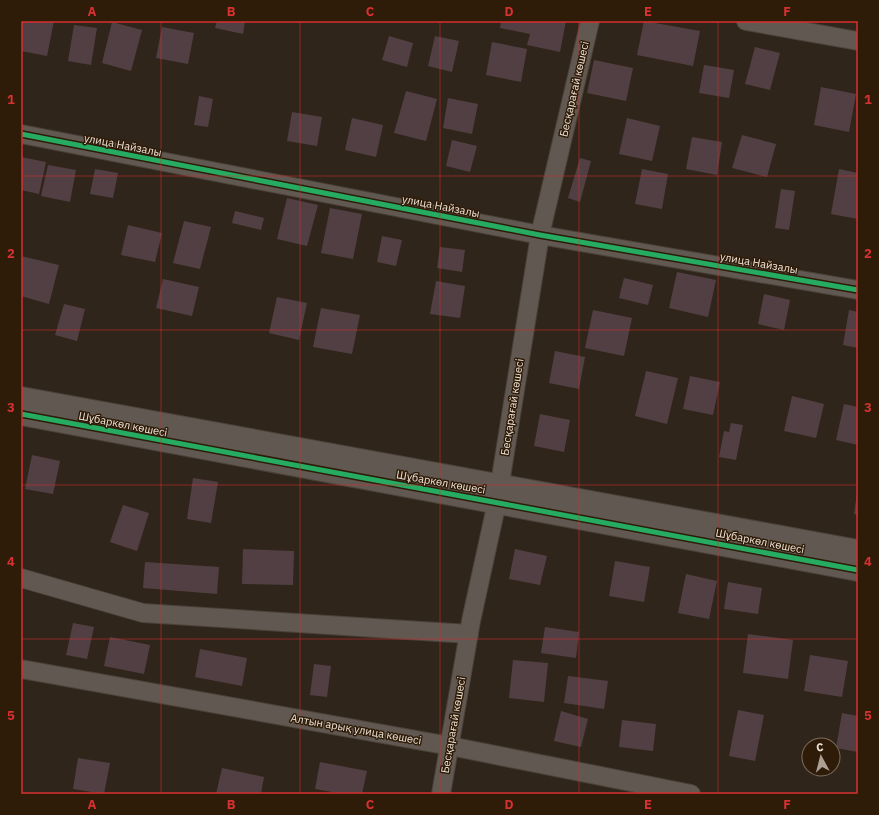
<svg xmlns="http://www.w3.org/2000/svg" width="879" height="815" font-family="'IBM Plex Sans',sans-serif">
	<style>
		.building { fill: #523f43 }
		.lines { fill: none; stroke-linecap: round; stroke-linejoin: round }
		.minor-casing { stroke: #4a4239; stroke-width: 20 }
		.tertiary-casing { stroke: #4a4239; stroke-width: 24 }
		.minor { stroke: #615851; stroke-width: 18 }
		.tertiary { stroke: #615851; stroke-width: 22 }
		.cycleway-casing { stroke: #2e1c09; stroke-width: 8 }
		.cycleway { stroke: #26ab63; stroke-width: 5 }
		.grid { fill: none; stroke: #d73131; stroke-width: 1; stroke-opacity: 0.55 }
		.labels { text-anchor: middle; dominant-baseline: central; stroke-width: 3; stroke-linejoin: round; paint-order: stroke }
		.street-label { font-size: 11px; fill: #f0e4d8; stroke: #2e1c09 }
		.neatline { fill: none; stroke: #d73131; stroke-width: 1.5 }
		.grid-label { font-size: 13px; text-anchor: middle; font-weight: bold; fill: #d73131 }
	</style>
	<rect width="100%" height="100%" fill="#30251a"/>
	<g class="building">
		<polygon points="21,21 54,21 47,56 21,51"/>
		<polygon points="217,21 245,21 243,34 215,28"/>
		<polygon points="501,21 566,21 560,52 527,45 530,34 500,28"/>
		<polygon points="644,21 700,31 693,66 637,55"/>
		<polygon points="112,22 142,30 131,71 102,63"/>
		<polygon points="74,25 97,28 91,65 68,61"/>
		<polygon points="162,27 194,33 188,64 156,58"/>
		<polygon points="389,36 413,43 407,67 382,60"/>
		<polygon points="435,36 459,41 452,72 428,66"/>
		<polygon points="492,42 527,49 521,82 486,75"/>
		<polygon points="755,47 780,53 770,90 745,84"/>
		<polygon points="594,60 633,68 626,101 587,93"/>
		<polygon points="704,65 734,70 729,98 699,93"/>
		<polygon points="821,87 856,94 849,132 814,125"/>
		<polygon points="406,91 437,99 426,141 394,133"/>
		<polygon points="199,96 213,99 208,127 194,125"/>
		<polygon points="448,98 478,104 472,134 443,128"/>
		<polygon points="292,112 322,117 317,146 287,141"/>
		<polygon points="352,118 383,125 376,157 345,150"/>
		<polygon points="627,118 660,126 652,161 619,154"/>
		<polygon points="742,135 776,144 767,177 732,168"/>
		<polygon points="692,137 722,142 717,175 686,169"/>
		<polygon points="452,140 477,146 470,172 446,166"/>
		<polygon points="21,157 46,162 39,194 21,190"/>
		<polygon points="580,158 591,161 580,202 568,198"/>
		<polygon points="48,165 76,170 70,202 41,196"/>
		<polygon points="95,169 118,173 113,198 90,194"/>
		<polygon points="642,169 668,174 662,209 635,204"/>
		<polygon points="839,169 858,173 858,219 831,214"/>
		<polygon points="781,189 795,191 789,230 775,228"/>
		<polygon points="287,198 318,205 307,246 277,239"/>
		<polygon points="330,208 362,214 353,259 321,253"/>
		<polygon points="235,211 264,218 261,230 232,223"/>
		<polygon points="184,221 211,227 200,269 173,263"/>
		<polygon points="128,225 162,233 155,262 121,255"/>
		<polygon points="382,236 402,240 396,266 377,262"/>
		<polygon points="440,247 465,250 462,272 437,268"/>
		<polygon points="21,256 59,265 49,304 21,296"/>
		<polygon points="677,272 716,280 708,317 669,308"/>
		<polygon points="624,278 653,285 648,305 619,298"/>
		<polygon points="163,279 199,287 192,316 156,308"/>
		<polygon points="436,281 465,286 460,318 430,314"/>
		<polygon points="764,294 790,300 784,330 758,324"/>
		<polygon points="277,297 307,303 299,340 269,333"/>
		<polygon points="64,304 85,309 77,341 55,335"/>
		<polygon points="321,308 360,315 352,354 313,347"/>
		<polygon points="593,310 632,318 624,356 585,348"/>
		<polygon points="849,310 858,312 858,348 843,345"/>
		<polygon points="555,351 585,357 579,389 549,383"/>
		<polygon points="646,371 678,378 667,424 635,416"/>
		<polygon points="690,376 720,382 713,415 683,409"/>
		<polygon points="792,396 824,404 816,438 784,431"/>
		<polygon points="844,404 858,407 858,445 836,440"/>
		<polygon points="540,414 570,420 564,452 534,446"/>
		<polygon points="731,423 743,425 736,460 719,457 724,431 729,432"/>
		<polygon points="32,455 60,461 53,494 25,489"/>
		<polygon points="193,478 218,482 211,523 187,519"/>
		<polygon points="857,493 858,493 858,515 854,514"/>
		<polygon points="123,505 149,513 137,551 110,542"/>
		<polygon points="243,549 294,551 293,585 242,584"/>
		<polygon points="515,549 547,556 540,585 509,579"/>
		<polygon points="615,561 650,567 644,602 609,596"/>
		<polygon points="145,562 219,567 217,594 143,588"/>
		<polygon points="686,574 717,581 709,619 678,613"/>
		<polygon points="728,582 762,588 758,614 724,609"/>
		<polygon points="73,623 94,627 87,659 66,655"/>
		<polygon points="545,627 579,632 576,658 541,653"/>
		<polygon points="748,634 793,640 788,679 743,673"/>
		<polygon points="110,637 150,645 144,674 104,666"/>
		<polygon points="200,649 247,658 242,686 195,677"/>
		<polygon points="810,655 848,661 842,697 804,691"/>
		<polygon points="513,660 548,663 544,702 509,698"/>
		<polygon points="314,664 331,666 327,697 310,695"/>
		<polygon points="568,676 608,681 604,709 564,703"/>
		<polygon points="738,710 764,715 755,761 729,756"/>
		<polygon points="561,711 588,719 581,747 554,741"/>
		<polygon points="842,713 858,716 858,752 836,748"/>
		<polygon points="622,720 656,724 653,751 619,747"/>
		<polygon points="78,758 110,763 104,794 73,789"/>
		<polygon points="320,762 367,771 362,794 343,794 315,789"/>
		<polygon points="222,768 264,777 261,794 216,794"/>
	</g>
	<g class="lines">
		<defs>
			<g id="minor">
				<polyline points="746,21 858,41"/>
				<polyline points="21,134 540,235 858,290"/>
				<polyline points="21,578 143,613 469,634"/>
				<polyline points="21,669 450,746 691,794"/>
				<polyline points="441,794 471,621 497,502 540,235 590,21"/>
			</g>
			<g id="tertiary">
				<polyline points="21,398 858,551"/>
				<polyline points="21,414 858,570"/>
			</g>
		</defs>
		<use href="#minor" class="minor-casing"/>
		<use href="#tertiary" class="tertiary-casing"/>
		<use href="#minor" class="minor"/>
		<use href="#tertiary" class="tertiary"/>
		<defs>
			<g id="cycleway">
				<polyline points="21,134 540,235 858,290"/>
				<polyline points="21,414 858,570"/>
			</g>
		</defs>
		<use href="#cycleway" class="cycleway-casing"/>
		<use href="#cycleway" class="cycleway"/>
	</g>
	<path class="grid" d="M161,21V794M300,21V794M440,21V794M579,21V794M718,21V794M21,176H858M21,330H858M21,485H858M21,639H858"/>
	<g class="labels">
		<g class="street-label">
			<text transform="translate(574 89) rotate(-77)">Бесқарағай көшесі</text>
			<text transform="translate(123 145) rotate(11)">улица Найзалы</text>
			<text transform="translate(441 206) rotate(11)">улица Найзалы</text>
			<text transform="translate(759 263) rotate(10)">улица Найзалы</text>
			<text transform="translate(512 407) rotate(-81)">Бесқарағай көшесі</text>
			<text transform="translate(123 424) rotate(11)">Шұбаркөл көшесі</text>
			<text transform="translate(441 482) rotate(10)">Шұбаркөл көшесі</text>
			<text transform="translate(760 541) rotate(11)">Шұбаркөл көшесі</text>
			<text transform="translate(453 725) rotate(-80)">Бесқарағай көшесі</text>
			<text transform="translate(356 729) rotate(10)">Алтын арық улица көшесі</text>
		</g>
	</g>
	<rect width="879" height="815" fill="none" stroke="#2e1c09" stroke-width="44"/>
	<g transform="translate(821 757) rotate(353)"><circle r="19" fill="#2e1c09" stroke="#7c6c5c"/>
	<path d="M0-3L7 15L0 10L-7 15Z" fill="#ada196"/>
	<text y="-6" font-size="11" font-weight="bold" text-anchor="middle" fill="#f0e4d8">С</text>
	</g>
	<rect x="22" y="22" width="835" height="771" class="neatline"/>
	<g class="grid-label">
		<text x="92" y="16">A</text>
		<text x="231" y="16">B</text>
		<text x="370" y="16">C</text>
		<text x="509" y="16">D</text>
		<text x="648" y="16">E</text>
		<text x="787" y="16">F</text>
		<text x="11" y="104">1</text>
		<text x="868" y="104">1</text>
		<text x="11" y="258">2</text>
		<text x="868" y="258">2</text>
		<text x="11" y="412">3</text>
		<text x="868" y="412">3</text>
		<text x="11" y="566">4</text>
		<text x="868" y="566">4</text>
		<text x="11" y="720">5</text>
		<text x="868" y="720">5</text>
		<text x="92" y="809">A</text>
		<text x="231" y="809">B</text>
		<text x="370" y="809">C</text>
		<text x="509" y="809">D</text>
		<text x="648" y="809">E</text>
		<text x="787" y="809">F</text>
	</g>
</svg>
